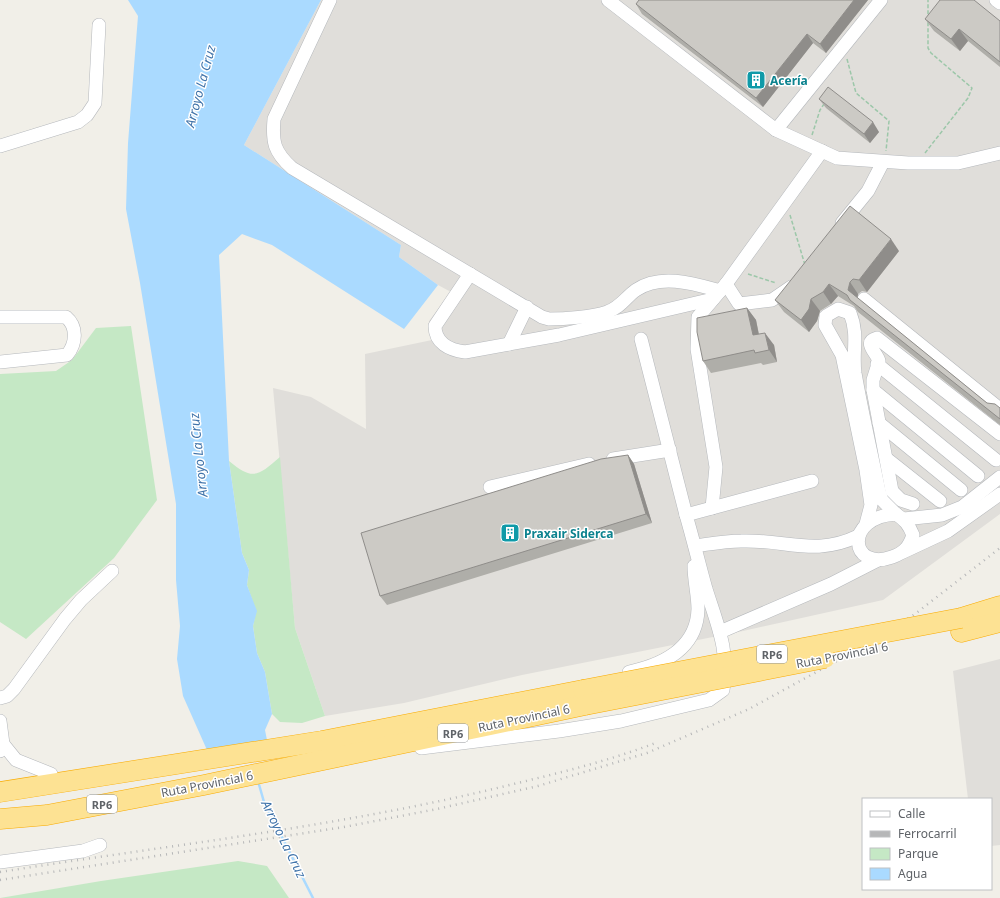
<svg xmlns="http://www.w3.org/2000/svg" width="1000" height="898" font-family="'Noto Sans',sans-serif">
	<style>
		.industrial { fill: #e0deda }
		.green { fill: #c5e8c5 }
		.water { fill: #aadaff }
		.lines { fill: none; stroke-linecap: round; stroke-linejoin: round }
		.stream { stroke: #aadaff; stroke-width: 2.5 }
		.minor-casing { stroke: #b5b8bc; stroke-width: 14 }
		.highway-casing { stroke: #f9ab00; stroke-width: 21 }
		.path { stroke: #9cc7a9; stroke-width: 1.5; stroke-dasharray: 4 2; stroke-linecap: butt }
		.minor { stroke: #fff; stroke-width: 13 }
		.highway { stroke: #fde293; stroke-width: 20 }
		.rail { stroke: #b6b7b8; stroke-width: 2.5; stroke-dasharray: 1 5; stroke-linecap: butt }
		.highway-bridge-casing { stroke: #f9ab00; stroke-width: 21; stroke-linecap: butt }
		.highway-bridge { stroke: #fde293; stroke-width: 20 }
		.wall { fill: #afaea9 }
		.shaded-wall { fill: #8f8d8a }
		.building { fill: #cccac5; stroke: #8f8d8a }
		.labels { text-anchor: middle; dominant-baseline: central; stroke-width: 3; stroke-linejoin: round; paint-order: stroke }
		.shield { fill: #fff; stroke: #8f9295; stroke-width: 1 }
		.shield-label { font-size: 11px; font-weight: bold; fill: #5f6368 }
		.culture-label { font-size: 12px; font-weight: bold; fill: #0d838f; stroke: #fff; text-anchor: start }
		.street-label { font-size: 12px; fill: #5f6368; stroke: #fff }
		.water-label { font-size: 13px; font-style: italic; fill: #4174aa; stroke: #fff }
	</style>
	<rect width="100%" height="100%" fill="#f1efe8"/>
	<g class="industrial">
		<polygon points="321,0 1000,0 1000,514 883,600 743,631 522,675 404,703 325,716 295,628 273,388 311,397 366,429 365,354 432,340 429,321 451,292 438,285 399,257 401,245 244,145"/>
		<polygon points="1000,659 1000,845 991,846 991,799 968,799 953,671"/>
	</g>
	<g class="green">
		<polygon points="131,326 157,500 114,558 26,639 0,622 0,374 56,371 72,360 96,328"/>
		<path d="M280,457L295,628L325,716L302,723L280,722L272,714L265,672L257,653L253,626L256,611L247,585L249,570L242,553L229,461C253,481 258,476 280,457Z"/>
		<polygon points="238,861 267,866 289,898 0,898 101,881"/>
	</g>
	<polygon class="water" points="128,0 321,0 244,145 401,245 399,257 438,285 404,329 272,245 242,234 219,255 229,461 242,553 249,570 247,585 257,611 253,626 257,653 265,672 272,714 265,730 267,740 207,750 183,696 177,659 180,626 176,580 176,504 140,283 126,209 128,143 138,16"/>
	<g class="lines">
		<polyline class="stream" points="258,781 264,802 313,898"/>
		<defs>
			<g id="minor">
				<path d="M330,0L274,119C272,142 274,152 292,168L542,317L549,319C564,319 593,317 607,312C620,308 626,297 636,290C661,273 695,284 720,291"/>
				<polyline points="608,0 776,130 837,158 908,163 958,163 1000,153"/>
				<polyline points="996,0 1000,3"/>
				<polyline points="776,130 881,0"/>
				<polyline points="0,146 78,122 87,115 95,103 99,25"/>
				<polyline points="842,223 868,191 883,162"/>
				<path d="M470,274L435,326C435,343 449,350 465,352L559,335L713,299"/>
				<polyline points="726,284 739,304 772,300 791,287"/>
				<polyline points="864,299 1000,409"/>
				<path d="M0,317H66C78,327 76,344 67,355L0,362"/>
				<polyline points="641,339 686,515"/>
				<polyline points="509,344 527,307"/>
				<polyline points="877,364 996,460"/>
				<polyline points="873,390 978,476"/>
				<polyline points="879,423 961,490"/>
				<polyline points="613,459 670,450"/>
				<polyline points="887,459 940,501"/>
				<polyline points="490,487 589,464"/>
				<path d="M913,504L901,500L892,491L873,390V380L879,361C877,353 862,342 877,338L1000,434"/>
				<polyline points="712,508 716,467 697,349 698,317 726,284 822,151"/>
				<path d="M896,514C905,520 909,525 913,535C909,547 904,553 892,557C850,572 843,517 896,514Z"/>
				<polyline points="904,519 942,515 962,507 1000,477"/>
				<path d="M866,524L871,505L866,470L842,355L825,325L826,316L838,309L850,313C859,335 852,352 855,373C862,413 871,452 879,491L882,500L896,514"/>
				<path d="M695,546C710,544 725,541 741,541C785,539 815,557 858,536"/>
				<polyline points="903,552 948,531 1000,494"/>
				<polyline points="720,632 831,584 878,560"/>
				<path d="M629,672C662,665 697,649 698,609C698,595 694,580 694,566"/>
				<polyline points="0,698 7,696 14,689 65,619 81,600 112,571"/>
				<polyline points="0,721 3,744 0,751"/>
				<polyline points="3,744 16,760 51,774"/>
				<path d="M421,748L559,731L621,721L709,700L723,690C730,652 717,624 706,589C699,564 693,539 686,515L812,481"/>
				<polyline points="0,862 83,851 100,845"/>
			</g>
			<g id="highway">
				<polyline points="961,618 1000,606"/>
				<polyline points="961,632 1000,622"/>
				<polyline points="0,792 322,741 583,690"/>
				<polyline points="0,819 47,815 204,785 585,705"/>
			</g>
		</defs>
		<use href="#minor" class="minor-casing"/>
		<use href="#highway" class="highway-casing"/>
		<g class="path">
			<polyline points="847,59 856,93 889,121 886,151"/>
			<polyline points="812,135 820,110 824,104"/>
			<polyline points="925,153 968,98 972,88 931,53 928,48 928,0"/>
			<polyline points="790,215 805,265"/>
			<polyline points="748,274 776,283"/>
		</g>
		<use href="#minor" class="minor"/>
		<use href="#highway" class="highway"/>
		<g class="rail">
			<path d="M0,872C163,846 329,828 489,790C546,776 604,763 658,742"/>
			<polyline points="0,880 344,827 437,809 538,786 647,753 749,709 884,635 915,614 1000,548"/>
		</g>
		<defs>
			<g id="highway-bridge">
				<polyline points="583,690 961,618"/>
				<polyline points="585,705 825,658"/>
			</g>
		</defs>
		<use href="#highway-bridge" class="highway-bridge-casing"/>
		<use href="#highway-bridge" class="highway-bridge"/>
	</g>
	<g class="wall">
		<polygon points="868,0 826,53 813,43 763,107 642,14 636,4"/>
		<polygon points="925,19 1000,21 1000,67 968,41 960,51 934,31"/>
		<polygon points="819,99 879,132 870,143 826,108"/>
		<polygon points="899,251 867,292 862,291 858,294 857,298 987,403 1000,408 1000,425 858,312 854,306 838,296 831,304 820,311 817,321 809,332 784,312 775,300"/>
		<polygon points="747,308 756,320 759,334 774,345 777,362 763,365 761,363 711,373 703,361"/>
		<polygon points="628,455 634,464 652,523 387,605 380,596"/>
	</g>
	<g class="shaded-wall">
		<polygon points="854,0 868,0 826,53 820,44"/>
		<polygon points="959,29 968,41 960,51 951,39"/>
		<polygon points="807,34 813,43 763,107 756,98"/>
		<polygon points="873,122 879,132 870,143 864,134"/>
		<polygon points="891,239 899,251 867,292 859,280"/>
		<polygon points="850,282 858,294 857,302 848,290"/>
		<polygon points="829,284 838,296 831,304 823,292"/>
		<polygon points="811,299 820,311 817,321 809,332 801,320"/>
		<polygon points="747,308 756,320 761,347 753,335"/>
		<polygon points="765,333 774,345 777,362 769,350"/>
		<polygon points="628,455 634,464 652,523 646,514"/>
	</g>
	<g class="building">
		<polygon points="639,0 854,0 820,44 807,34 756,98 636,4"/>
		<polygon points="940,0 974,0 1000,21 1000,62 959,29 951,39 925,19"/>
		<polygon points="828,87 873,122 864,134 819,99"/>
		<polygon points="850,206 891,239 859,280 853,279 850,282 848,290 987,403 995,404 1000,408 1000,419 850,300 847,295 829,284 823,292 811,299 809,309 801,320 775,300"/>
		<polygon points="747,308 753,335 765,333 769,350 755,353 754,350 703,361 697,332 697,318"/>
		<polygon points="628,455 646,514 380,596 361,533 601,459"/>
	</g>
	<defs>
		<symbol id="building-square" viewBox="-11 -11 22 22"><rect x="-9" y="-9" width="18" height="18" rx="4" fill="#0f9aa8" stroke="#fff"/><path d="M-4-6H4V6H1V3H-1V6H-4ZM-2.5-4.3h1.7v1.8h-1.7ZM.8-4.3h1.7v1.8H.8ZM-2.5-1h1.7V.8h-1.7ZM.8-1h1.7V.8H.8Z" fill="#fff"/></symbol>
	</defs>
	<g fill-rule="evenodd">
		<use href="#building-square" x="745" y="69" width="22" height="22"/>
		<use href="#building-square" x="499" y="522" width="22" height="22"/>
	</g>
	<g class="labels">
		<g class="shield">
			<rect x="757" y="645" width="30" height="18" rx="3"/>
			<rect x="438" y="724" width="30" height="18" rx="3"/>
			<rect x="87" y="795" width="30" height="18" rx="3"/>
		</g>
		<g class="shield-label">
			<text x="772" y="654">RP6</text>
			<text x="453" y="733">RP6</text>
			<text x="102" y="804">RP6</text>
		</g>
		<g class="culture-label">
			<text x="770" y="80">Acería</text>
			<text x="524" y="533">Praxair Siderca</text>
		</g>
		<g class="street-label">
			<text transform="translate(842 655) rotate(-11)">Ruta Provincial 6</text>
			<text transform="translate(524 718) rotate(-12)">Ruta Provincial 6</text>
			<text transform="translate(207 784) rotate(-11)">Ruta Provincial 6</text>
		</g>
		<g class="water-label">
			<text transform="translate(200 86) rotate(-75)">Arroyo La Cruz</text>
			<text transform="translate(198 455) rotate(-96)">Arroyo La Cruz</text>
			<text transform="translate(284 839) rotate(64)">Arroyo La Cruz</text>
		</g>
	</g>
	<rect x="862" y="798" width="130" height="92" fill="#ffffff" stroke="#bfc1c3"/>
	<rect x="870" y="811" width="20" height="6" fill="#ffffff" stroke="#bfc1c3"/>
	<text x="898" y="818" font-size="12" fill="#5f6368">Calle</text>
	<rect x="870" y="831" width="20" height="6" fill="#b6b7b8" stroke="#bfc1c3"/>
	<text x="898" y="838" font-size="12" fill="#5f6368">Ferrocarril</text>
	<rect x="870" y="848" width="20" height="12" fill="#c5e8c5" stroke="#bfc1c3"/>
	<text x="898" y="858" font-size="12" fill="#5f6368">Parque</text>
	<rect x="870" y="868" width="20" height="12" fill="#aadaff" stroke="#bfc1c3"/>
	<text x="898" y="878" font-size="12" fill="#5f6368">Agua</text>
</svg>
